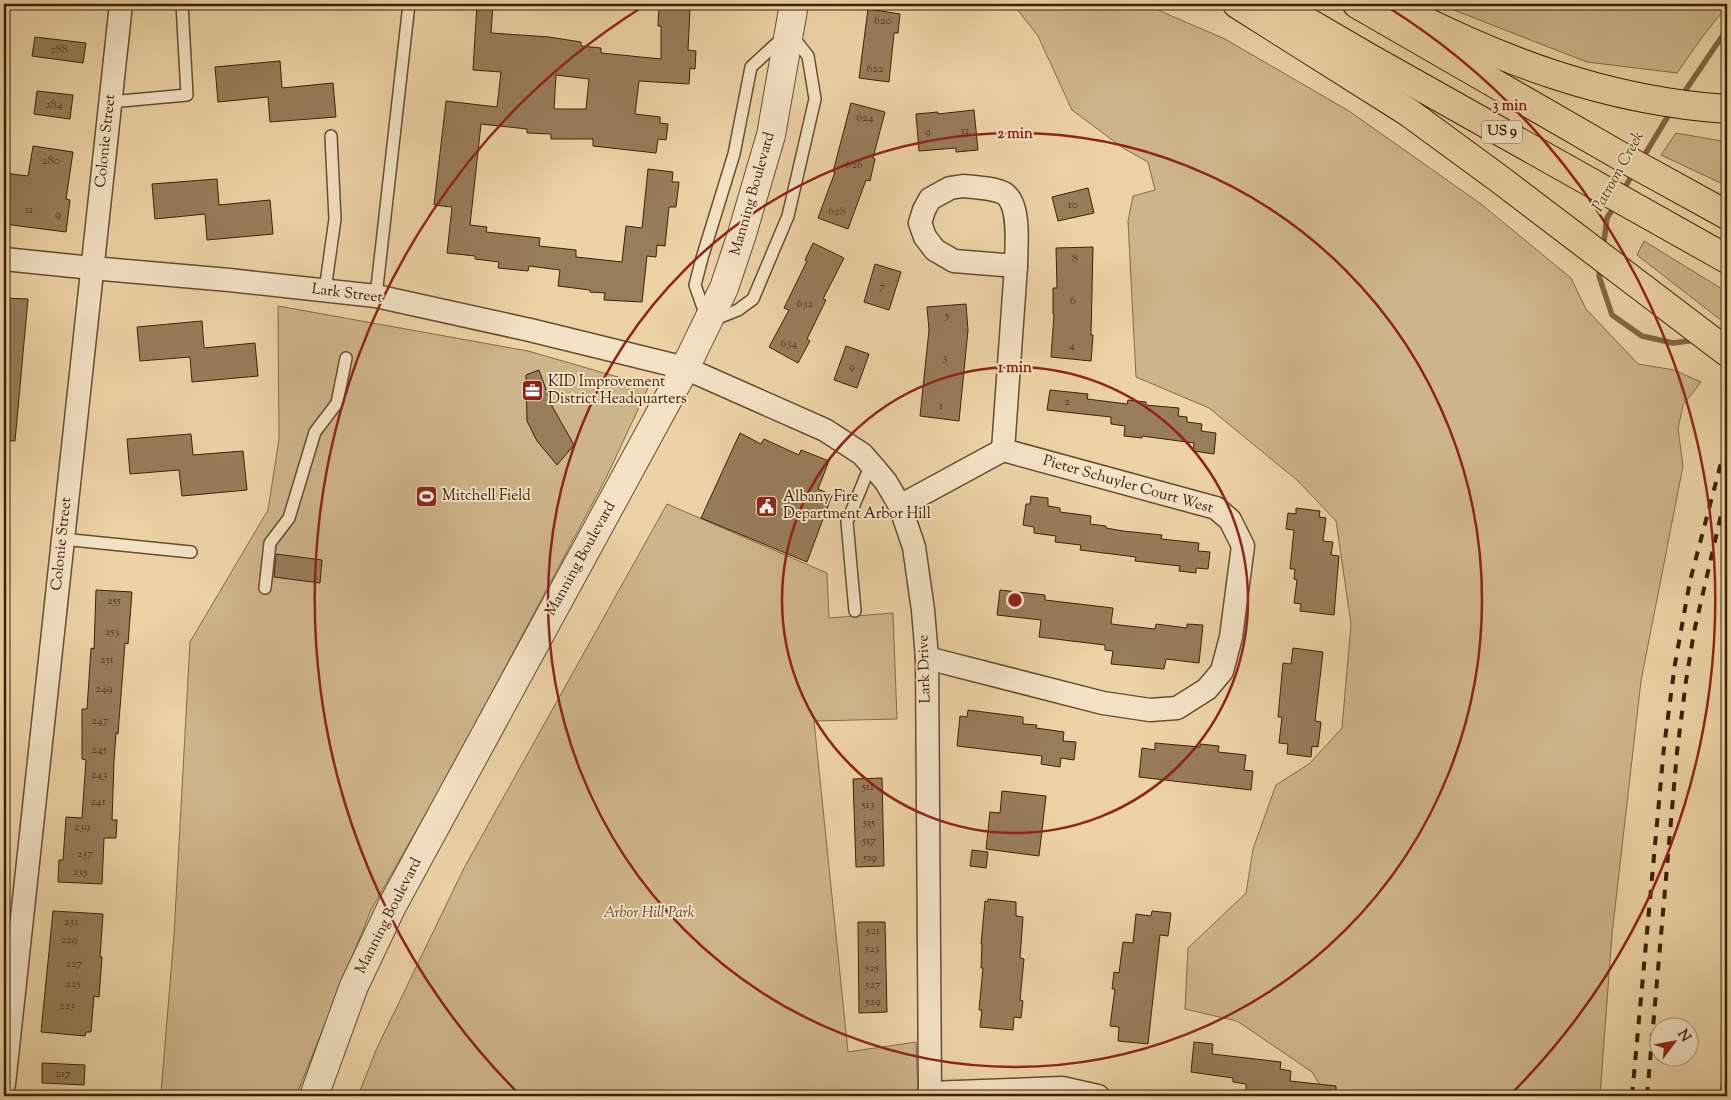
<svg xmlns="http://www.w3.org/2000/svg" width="1731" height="1100" font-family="'Sorts Mill Goudy',serif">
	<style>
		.green { fill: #ceb48a; stroke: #856a48 }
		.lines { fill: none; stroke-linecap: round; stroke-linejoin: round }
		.stream { stroke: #826745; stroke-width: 5.5 }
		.building { fill: #987d59; stroke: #3c2106; fill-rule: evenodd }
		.service-casing { stroke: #684d2e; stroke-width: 14 }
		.minor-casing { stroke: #684d2e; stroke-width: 25 }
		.tertiary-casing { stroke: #684d2e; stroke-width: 30 }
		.primary-casing { stroke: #3c2106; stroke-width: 30 }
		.motorway-casing { stroke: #3c2106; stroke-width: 30 }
		.service { stroke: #f3e2c4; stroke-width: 11 }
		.minor { stroke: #f3e2c4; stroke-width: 22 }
		.tertiary { stroke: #f3e2c4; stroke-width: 28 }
		.primary { stroke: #ecd2a5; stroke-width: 28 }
		.motorway { stroke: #ecd2a5; stroke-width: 28 }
		.rail { stroke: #3c2106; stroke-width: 4; stroke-dasharray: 9 9; stroke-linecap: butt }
		.ring { fill: none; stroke: #8f2418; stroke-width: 2.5 }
		.labels { text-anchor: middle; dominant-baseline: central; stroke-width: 4; stroke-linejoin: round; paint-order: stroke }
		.number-label { font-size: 12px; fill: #53381b }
		.shield { fill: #f3e2c4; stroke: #735b3f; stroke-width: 1 }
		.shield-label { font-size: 14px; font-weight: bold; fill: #3c2106 }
		.street-label { font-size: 15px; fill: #3c2106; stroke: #f3e2c4 }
		.poi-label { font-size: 15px; fill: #3c2106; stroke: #f3e2c4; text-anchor: start }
		.park-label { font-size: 15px; font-style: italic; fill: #604627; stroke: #f3e2c4 }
		.water-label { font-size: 16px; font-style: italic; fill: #5f4426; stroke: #f3e2c4 }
		.centre { fill: #8f2418; stroke: #f3e2c4; stroke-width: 2.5 }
		.ring-label { font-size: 15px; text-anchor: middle; font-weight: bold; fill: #8f2418; stroke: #f3e2c4; stroke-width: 4; stroke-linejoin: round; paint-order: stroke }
	</style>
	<rect width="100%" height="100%" fill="#ecd2a5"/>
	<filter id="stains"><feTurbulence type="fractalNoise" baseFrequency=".004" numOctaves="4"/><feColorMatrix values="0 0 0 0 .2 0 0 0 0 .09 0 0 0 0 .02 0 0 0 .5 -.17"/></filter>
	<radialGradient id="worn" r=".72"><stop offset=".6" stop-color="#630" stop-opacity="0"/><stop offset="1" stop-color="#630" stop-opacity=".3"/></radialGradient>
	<g class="green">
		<polygon points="1013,4 1144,4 1225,39 1349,111 1481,204 1571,278 1586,309 1638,364 1674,370 1701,382 1683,405 1678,429 1683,466 1641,681 1612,934 1600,1096 1327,1096 1312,1072 1237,1021 1185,1009 1188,948 1246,893 1253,849 1276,785 1309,764 1342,728 1351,624 1336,521 1298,481 1209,408 1136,377 1128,221 1133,196 1155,190 1148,162 1123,148 1072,110 1038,36"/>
		<polygon points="1442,4 1727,4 1727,6 1703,36 1677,73 1587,62 1451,9"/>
		<polygon points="1676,133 1727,142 1727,186 1661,155"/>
		<polygon points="1644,241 1727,292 1727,310 1722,321 1637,255"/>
		<polygon points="278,306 528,351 649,386 606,478 449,773 371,910 296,1096 184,1096 161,1093 174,935 190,642 268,510 279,439"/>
		<polygon points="667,504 827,573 829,618 893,613 897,719 814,721 848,1052 916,1042 918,1096 358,1096 376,1050 464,868"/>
	</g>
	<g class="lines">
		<g class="stream">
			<polyline points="1681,97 1727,29"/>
			<polyline points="1641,161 1671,111"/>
			<polyline points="1622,193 1633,173"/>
			<polyline points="1603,249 1607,218 1615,205"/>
			<polyline points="1600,265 1599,276 1612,315 1642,336 1673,343 1696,340"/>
			<polyline points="1722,1096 1727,1052"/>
		</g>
	</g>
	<g class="building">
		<path d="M477,4H493L491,33L549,37L581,42V46L601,48V53L661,59V26H658L659,4H685L684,7L690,8L688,50L696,51L695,69L690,68L689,84L639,81L635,114L660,117V123L668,124L666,140L658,139L656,153L593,146V139H551V134L527,133V129L481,124L470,225L487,227L486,232L540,238L539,246L576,250V257L622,262L626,226L642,228L648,169L673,172L672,182H679L676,207H669L665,246L657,245L656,257L647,256L642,302L604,300L605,293L590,292V290L558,286L560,270L529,266L528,271L498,268L499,262L475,259V256L447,253L452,207L434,205L446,101L497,107L501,72L473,70ZM556,75L589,79L586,109H554Z"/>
		<polygon points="868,9 900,14 898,33 894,33 889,82 859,78"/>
		<polygon points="35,37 86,43 83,63 32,56"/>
		<polygon points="280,61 282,88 333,83 336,117 270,122 268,97 218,102 215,67"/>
		<polygon points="37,91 73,95 70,119 34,114"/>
		<polygon points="851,103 885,112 873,158 875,159 870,181 866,180 848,229 818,218 835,172 833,172"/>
		<polygon points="974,110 978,150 956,152 956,148 919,151 916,114 938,112 938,114"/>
		<polygon points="33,146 73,152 66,199 70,200 66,232 4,224 4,173 28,176"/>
		<polygon points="217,179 219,205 270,200 273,234 207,240 205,214 155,219 152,184"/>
		<polygon points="1088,188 1094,213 1058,221 1052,197"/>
		<polygon points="813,243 844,258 823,299 826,300 807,339 810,341 798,363 769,347 789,310 784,308 807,261 805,260"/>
		<polygon points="1093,247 1091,335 1093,335 1091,361 1051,357 1054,314 1053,314 1053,288 1057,288 1056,248"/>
		<polygon points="875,264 901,272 889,310 864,302"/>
		<polygon points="4,298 28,299 15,441 4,440"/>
		<polygon points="966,304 968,330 959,421 920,416 929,330 927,307"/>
		<polygon points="202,321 204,348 255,343 258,376 192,382 190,357 140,361 137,327"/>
		<polygon points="846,346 869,354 857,388 834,380"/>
		<polygon points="539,370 552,406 574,445 557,465 537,441 527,421 526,375"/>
		<polygon points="1050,390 1088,394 1087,399 1127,404 1128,400 1146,402 1146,405 1179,408 1178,416 1187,417 1187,422 1202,424 1201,431 1216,433 1214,454 1193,451 1194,443 1142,436 1142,438 1124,436 1125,426 1111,424 1111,417 1047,410"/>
		<polygon points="740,433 761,444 764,439 799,455 801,450 829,461 818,489 832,495 807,562 701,518"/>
		<polygon points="191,434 193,455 243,451 247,490 182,496 179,470 130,474 127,439"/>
		<polygon points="1031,496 1048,498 1048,506 1060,508 1060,512 1091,516 1090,524 1106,526 1106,528 1123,531 1162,535 1161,539 1199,543 1198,551 1210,552 1208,569 1196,568 1196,573 1179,571 1180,566 1135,561 1136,557 1080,550 1081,545 1055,542 1056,536 1034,533 1034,527 1023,525 1026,504 1030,504"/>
		<polygon points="1296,508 1320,511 1319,517 1326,518 1323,541 1333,542 1331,555 1339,556 1334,615 1300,611 1301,604 1294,603 1297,580 1294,579 1295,569 1290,569 1294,530 1286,529 1288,513 1296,514"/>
		<polygon points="276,554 322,560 320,583 274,577"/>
		<polygon points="96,590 132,592 128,644 125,643 118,734 116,733 114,761 112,820 117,820 116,838 104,838 102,884 58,882 59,860 63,860 66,817 82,818 86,760 82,759 82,709 87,709 91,648 94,649"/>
		<polygon points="1000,590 1045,595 1045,600 1113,608 1111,624 1155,629 1156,624 1187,628 1187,624 1203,625 1199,663 1166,659 1164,669 1111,664 1113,651 1105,650 1105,645 1039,637 1041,620 997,615"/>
		<polygon points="1293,648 1323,652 1315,721 1321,722 1318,747 1312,746 1311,757 1287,754 1288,744 1279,743 1282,717 1278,717 1283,663 1291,664"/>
		<polygon points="968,710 1023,717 1023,724 1037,725 1036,728 1064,732 1063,741 1076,742 1074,760 1061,758 1060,767 1041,764 1042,756 957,746 960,716 967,717"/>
		<polygon points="1155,743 1200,747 1200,744 1219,746 1218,752 1246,755 1244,770 1253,771 1251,790 1139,777 1142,748 1155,750"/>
		<polygon points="882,778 884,866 856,867 853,779"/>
		<polygon points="1002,791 1046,796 1039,856 986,849 990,812 1000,813"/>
		<polygon points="972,850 988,852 986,868 970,866"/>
		<polygon points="988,899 1016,902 1016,916 1023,917 1020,958 1024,959 1020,1000 1023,1001 1021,1018 1014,1017 1013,1030 980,1027 982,1010 979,1010 983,968 981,968 982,944 981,944 985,901 987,902"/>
		<polygon points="53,911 103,914 100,957 102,957 99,997 94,996 91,1032 86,1032 85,1036 41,1032"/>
		<polygon points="1152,911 1171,913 1168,936 1160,935 1148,1044 1118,1041 1119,1027 1110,1026 1115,989 1112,989 1114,972 1119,973 1123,942 1133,943 1136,914 1151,916"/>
		<polygon points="858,922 885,922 887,1012 859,1013"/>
		<polygon points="1194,1042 1213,1044 1212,1054 1281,1062 1280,1069 1291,1071 1290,1081 1336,1086 1336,1096 1284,1096 1246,1091 1246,1084 1233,1082 1233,1078 1191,1072"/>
		<polygon points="42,1063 85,1065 84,1085 42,1083"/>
	</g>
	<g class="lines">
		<defs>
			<g id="service">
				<polygon points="789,32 808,56 815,99 788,216 753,299 738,310 708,322 695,285 702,258 734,154 751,67"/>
				<polyline points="110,102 187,95 182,4"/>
				<polyline points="325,290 335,219 331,136"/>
				<polyline points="376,296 409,4"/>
				<polyline points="62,539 191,552"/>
				<polyline points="265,588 270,543 289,518 315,432 337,403 346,358"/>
				<polyline points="855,611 847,522 871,464"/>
			</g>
			<g id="minor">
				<path d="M963,186C973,187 996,188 1005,194C1021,206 1016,247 1016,266L954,261L935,250L925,237L920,223L924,210L930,199L950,188Z"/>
				<polyline points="4,259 92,268 229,280 376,296 530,330 685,368 825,430 862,454 876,470 886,482 900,506 914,547 923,610 927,658 930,1096"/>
				<polyline points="1003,450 1016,266"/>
				<polyline points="900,506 1003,450 1216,508 1230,520 1243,546 1231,637 1222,671 1207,689 1177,708 1150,710 1103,703 927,658"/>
				<polyline points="4,1084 121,4"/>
				<polyline points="929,1093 1062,1088 1098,1096"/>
			</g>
			<polyline id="tertiary" points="314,1096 354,986 392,906 685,368 724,288 742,234 771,135 794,4"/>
			<g id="primary">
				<polyline points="1277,4 1366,56 1727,259"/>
				<polyline points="1357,4 1629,161 1727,215"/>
			</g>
			<g id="motorway">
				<polyline points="1237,4 1408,112 1498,178 1727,352"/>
				<path d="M1391,4C1498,60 1606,101 1727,109"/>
			</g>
		</defs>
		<use href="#service" class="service-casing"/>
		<use href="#minor" class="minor-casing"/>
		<use href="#tertiary" class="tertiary-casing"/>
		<use href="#primary" class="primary-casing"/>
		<use href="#motorway" class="motorway-casing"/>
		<use href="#service" class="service"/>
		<use href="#minor" class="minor"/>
		<use href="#tertiary" class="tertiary"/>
		<use href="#primary" class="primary"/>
		<use href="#motorway" class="motorway"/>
		<g class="rail">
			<polyline points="1632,1096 1664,747 1675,664 1690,581 1727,440"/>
			<polyline points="1647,1096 1677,752 1686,681 1694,632 1727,489"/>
		</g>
	</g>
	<g class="ring">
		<circle cx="1015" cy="600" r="233"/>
		<circle cx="1015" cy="600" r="467"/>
		<path d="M520 1095A700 700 0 0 1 644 6M1386 6A700 700 0 0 1 1510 1095"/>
	</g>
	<defs>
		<symbol id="office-square" viewBox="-11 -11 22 22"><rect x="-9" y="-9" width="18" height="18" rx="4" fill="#8f2418" stroke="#f3e2c4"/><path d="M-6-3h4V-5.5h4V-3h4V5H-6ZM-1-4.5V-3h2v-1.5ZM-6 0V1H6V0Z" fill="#fff"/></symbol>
		<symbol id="stadium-square" viewBox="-11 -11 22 22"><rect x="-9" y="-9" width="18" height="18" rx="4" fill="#8f2418" stroke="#f3e2c4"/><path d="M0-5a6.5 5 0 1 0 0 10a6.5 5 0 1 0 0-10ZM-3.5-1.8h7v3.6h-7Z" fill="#fff"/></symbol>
		<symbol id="civic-square" viewBox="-11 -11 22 22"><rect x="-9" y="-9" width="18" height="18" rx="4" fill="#8f2418" stroke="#f3e2c4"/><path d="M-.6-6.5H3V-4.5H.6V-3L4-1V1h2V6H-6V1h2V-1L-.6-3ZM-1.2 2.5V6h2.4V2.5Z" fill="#fff"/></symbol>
	</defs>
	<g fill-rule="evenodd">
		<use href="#office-square" x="520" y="378" width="25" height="25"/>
		<use href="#stadium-square" x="414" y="484" width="25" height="25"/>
		<use href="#civic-square" x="754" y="494" width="25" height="25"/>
	</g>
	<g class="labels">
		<g class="number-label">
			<text x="883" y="21">620</text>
			<text x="59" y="50">288</text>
			<text x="875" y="69">622</text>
			<text x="54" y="105">284</text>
			<text x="865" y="118">624</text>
			<text x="965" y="131">11</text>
			<text x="928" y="132">9</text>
			<text x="51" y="161">280</text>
			<text x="854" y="165">626</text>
			<text x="1073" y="205">10</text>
			<text x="29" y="210">11</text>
			<text x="837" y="212">628</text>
			<text x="58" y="215">9</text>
			<text x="1075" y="259">8</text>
			<text x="882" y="287">7</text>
			<text x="1073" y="301">6</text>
			<text x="805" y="304">632</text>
			<text x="947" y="316">5</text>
			<text x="789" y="344">634</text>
			<text x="1072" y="346">4</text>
			<text x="945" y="358">3</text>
			<text x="852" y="367">9</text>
			<text x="1067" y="402">2</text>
			<text x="941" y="406">1</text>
			<text x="114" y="601">255</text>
			<text x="112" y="632">253</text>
			<text x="107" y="660">251</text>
			<text x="104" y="689">249</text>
			<text x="100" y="721">247</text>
			<text x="99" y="750">245</text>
			<text x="99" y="775">243</text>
			<text x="868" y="787">511</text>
			<text x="98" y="802">241</text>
			<text x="868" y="805">513</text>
			<text x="869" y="823">515</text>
			<text x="82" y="827">239</text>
			<text x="869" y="841">517</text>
			<text x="85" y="854">237</text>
			<text x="870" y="858">519</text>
			<text x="80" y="872">235</text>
			<text x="71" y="922">231</text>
			<text x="873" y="931">521</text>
			<text x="69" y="940">229</text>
			<text x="872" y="949">523</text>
			<text x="74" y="964">227</text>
			<text x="872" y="968">525</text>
			<text x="73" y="984">225</text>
			<text x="873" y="985">527</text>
			<text x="873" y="1002">529</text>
			<text x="67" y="1006">223</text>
			<text x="63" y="1074">217</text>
		</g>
		<rect class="shield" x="1482" y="120.5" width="40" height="23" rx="4"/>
		<g class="shield-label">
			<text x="1502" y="132">US 9</text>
		</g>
		<g class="street-label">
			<text transform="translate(106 141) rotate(-84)">Colonie Street</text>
			<text transform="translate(753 194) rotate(-74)">Manning Boulevard</text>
			<text transform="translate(347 294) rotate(7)">Lark Street</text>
			<text transform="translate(1128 485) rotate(16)">Pieter Schuyler Court West</text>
			<text transform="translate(62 544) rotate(-84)">Colonie Street</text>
			<text transform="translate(581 559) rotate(-61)">Manning Boulevard</text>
			<text transform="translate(925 669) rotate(-92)">Lark Drive</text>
			<text transform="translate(389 916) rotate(-63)">Manning Boulevard</text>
		</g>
		<g class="poi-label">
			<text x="548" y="382">KID Improvement<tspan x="548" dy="17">District Headquarters</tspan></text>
			<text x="442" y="496">Mitchell Field</text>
			<text x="783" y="497">Albany Fire<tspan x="783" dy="17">Department Arbor Hill</tspan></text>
		</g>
		<g class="park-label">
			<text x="649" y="913">Arbor Hill Park</text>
		</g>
		<g class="water-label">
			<text transform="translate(1619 172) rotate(-61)">Patroon Creek</text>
		</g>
	</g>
	<circle cx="1015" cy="600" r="8" class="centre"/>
	<g class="ring-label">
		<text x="1510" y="110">3 min</text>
		<text x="1015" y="138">2 min</text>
		<text x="1015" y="372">1 min</text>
	</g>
	<rect width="1731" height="1100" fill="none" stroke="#ecd2a5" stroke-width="20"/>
	<rect x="5" y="5" width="1721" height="1090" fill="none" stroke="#3c2106" stroke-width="2.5"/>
	<rect x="10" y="10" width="1711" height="1080" fill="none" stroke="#3c2106"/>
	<g transform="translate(1674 1042) rotate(58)"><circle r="24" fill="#f3e2c4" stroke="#aa9578"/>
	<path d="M0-4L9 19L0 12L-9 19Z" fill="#8f2418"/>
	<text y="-8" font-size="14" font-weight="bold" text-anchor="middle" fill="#3c2106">N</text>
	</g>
	<rect width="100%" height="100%" filter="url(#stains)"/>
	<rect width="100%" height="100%" fill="url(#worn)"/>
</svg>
